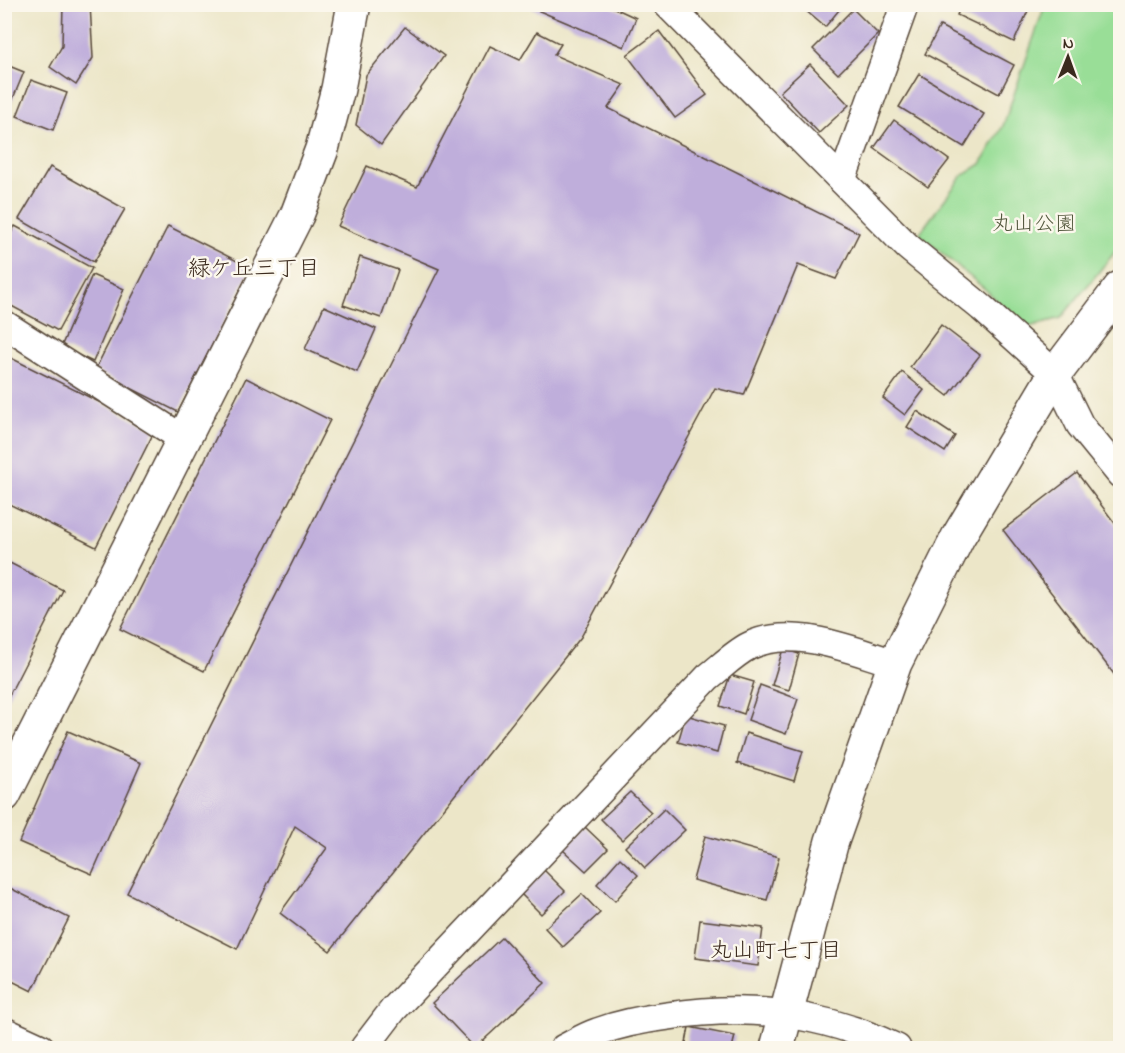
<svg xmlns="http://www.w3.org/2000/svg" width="1125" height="1053" font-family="'Indie Flower','Klee One',sans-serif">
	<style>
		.green { fill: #99de97; stroke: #6a845a; stroke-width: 1.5 }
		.building { fill: #bfaedb }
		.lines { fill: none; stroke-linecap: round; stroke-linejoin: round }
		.minor-casing { stroke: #564638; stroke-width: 30 }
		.tertiary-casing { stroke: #564638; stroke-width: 36 }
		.minor { stroke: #fff; stroke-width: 27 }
		.tertiary { stroke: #fff; stroke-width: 33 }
		.labels { text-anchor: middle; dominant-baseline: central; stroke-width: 5; stroke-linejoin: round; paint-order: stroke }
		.park-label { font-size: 21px; fill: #52573c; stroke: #fbf7ec }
		.neighbourhood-label { font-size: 22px; fill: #3b2a1e; stroke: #fbf7ec }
	</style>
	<rect width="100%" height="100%" fill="#fbf7ec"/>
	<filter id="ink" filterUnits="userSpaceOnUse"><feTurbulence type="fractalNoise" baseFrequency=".0167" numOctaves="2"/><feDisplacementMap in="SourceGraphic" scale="12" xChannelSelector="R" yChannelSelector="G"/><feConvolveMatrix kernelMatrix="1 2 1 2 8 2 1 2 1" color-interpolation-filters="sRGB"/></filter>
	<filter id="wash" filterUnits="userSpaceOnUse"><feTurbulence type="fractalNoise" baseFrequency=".008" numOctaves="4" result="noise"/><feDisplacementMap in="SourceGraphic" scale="24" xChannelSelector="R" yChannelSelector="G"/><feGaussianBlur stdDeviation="1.35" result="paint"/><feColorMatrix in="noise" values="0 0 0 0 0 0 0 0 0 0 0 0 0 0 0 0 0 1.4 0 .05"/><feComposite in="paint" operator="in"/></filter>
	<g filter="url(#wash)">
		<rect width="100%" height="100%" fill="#ece6c8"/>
		<polygon class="green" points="1045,5 1120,5 1120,246 1061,318 1025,328 986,290 919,234 962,176 981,164 1003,126"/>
		<g id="blocks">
			<g class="building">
				<polygon points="63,4 90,4 93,58 76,85 50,67 62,46"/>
				<polygon points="523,4 606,4 636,18 624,47"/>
				<polygon points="798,4 844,4 825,27"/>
				<polygon points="962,4 1031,4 1014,42 957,15"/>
				<polygon points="853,9 878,34 838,74 813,49"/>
				<polygon points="940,26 1014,65 999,94 925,54"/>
				<polygon points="405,27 444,56 381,145 356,125 366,75"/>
				<polygon points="659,31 707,95 675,118 627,55"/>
				<polygon points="537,32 561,44 554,55 624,85 608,108 859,233 836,279 798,265 744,395 715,388 581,637 330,951 280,913 327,848 295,826 237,949 127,893 439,269 338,226 367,166 417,187 490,46 520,60"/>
				<polygon points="4,64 24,72 7,113 4,112"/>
				<polygon points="810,64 849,105 819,133 780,92"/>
				<polygon points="919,74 984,114 964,147 899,107"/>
				<polygon points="31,80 67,93 53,130 17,116"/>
				<polygon points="894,120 949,160 928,187 874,148"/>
				<polygon points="50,167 125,209 94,262 19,219"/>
				<polygon points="15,226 92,268 58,331 4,302 4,245"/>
				<polygon points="168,226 251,268 178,412 95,370"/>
				<polygon points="360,257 398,270 381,318 343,305"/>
				<polygon points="92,275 124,289 93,362 61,347"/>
				<polygon points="324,306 376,329 357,372 305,349"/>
				<polygon points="941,325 980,355 948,396 910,367"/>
				<polygon points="5,355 155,430 96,547 5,502"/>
				<polygon points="902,372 924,390 905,415 883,398"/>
				<polygon points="246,378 330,420 204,671 120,629"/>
				<polygon points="917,411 955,436 945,452 907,427"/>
				<polygon points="1077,473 1120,530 1120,682 1003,530"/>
				<polygon points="4,560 63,590 4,705"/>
				<polygon points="783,649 799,654 789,690 772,685"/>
				<polygon points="730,675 754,682 744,714 720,706"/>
				<polygon points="760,685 798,699 786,734 748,720"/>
				<polygon points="686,715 724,726 717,753 678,742"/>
				<polygon points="68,731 141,763 92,874 19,842"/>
				<polygon points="746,733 803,751 794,781 737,763"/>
				<polygon points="630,792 651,812 622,840 601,819"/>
				<polygon points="664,809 685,830 645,868 625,847"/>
				<polygon points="585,827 608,849 586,871 563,850"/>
				<polygon points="705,836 779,857 767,900 693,880"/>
				<polygon points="620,858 638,875 615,901 597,884"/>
				<polygon points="544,870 565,891 541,914 520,893"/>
				<polygon points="4,885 69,918 32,991 4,977"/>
				<polygon points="582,894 600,913 563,947 545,928"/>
				<polygon points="700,920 763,928 758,966 695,958"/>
				<polygon points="502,937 545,983 475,1048 432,1003"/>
				<polygon points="689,1027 735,1036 732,1048 685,1048"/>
			</g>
		</g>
	</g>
	<g filter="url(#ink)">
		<use href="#blocks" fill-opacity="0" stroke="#564638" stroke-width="1.5"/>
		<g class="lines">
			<defs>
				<g id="minor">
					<polyline points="667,4 908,247 982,308 1055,374 1080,425 1120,474"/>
					<polyline points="842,180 905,4"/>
					<polyline points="4,324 185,440"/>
					<polyline points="4,1031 41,1048"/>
					<path d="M364,1048L393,1010L708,677C721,667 735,653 749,646C793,624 852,651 895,663"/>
					<path d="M564,1048C574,1043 585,1036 597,1032C619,1024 644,1019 668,1016C750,1004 822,1012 897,1048"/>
				</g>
				<g id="tertiary">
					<polyline points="4,795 297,215 322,149 338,89 354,4"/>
					<polyline points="777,1048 832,841 895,663 958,537 1055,374 1120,288"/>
				</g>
			</defs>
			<use href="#minor" class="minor-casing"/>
			<use href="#tertiary" class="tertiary-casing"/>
			<use href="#minor" class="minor"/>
			<use href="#tertiary" class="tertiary"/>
		</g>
	</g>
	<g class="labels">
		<g class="park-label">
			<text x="1034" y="225">丸山公園</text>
		</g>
		<g class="neighbourhood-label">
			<text x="254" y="270">緑ケ丘三丁目</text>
			<text x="776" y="952">丸山町七丁目</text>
		</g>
	</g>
	<rect width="1125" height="1053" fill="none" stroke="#fbf7ec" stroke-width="24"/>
	<g transform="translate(1068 57) rotate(1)" stroke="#fbf7ec" stroke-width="4.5" paint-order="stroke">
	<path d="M0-4.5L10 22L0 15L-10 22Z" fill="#3b2a1e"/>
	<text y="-9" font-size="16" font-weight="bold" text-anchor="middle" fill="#3b2a1e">N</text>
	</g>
</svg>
